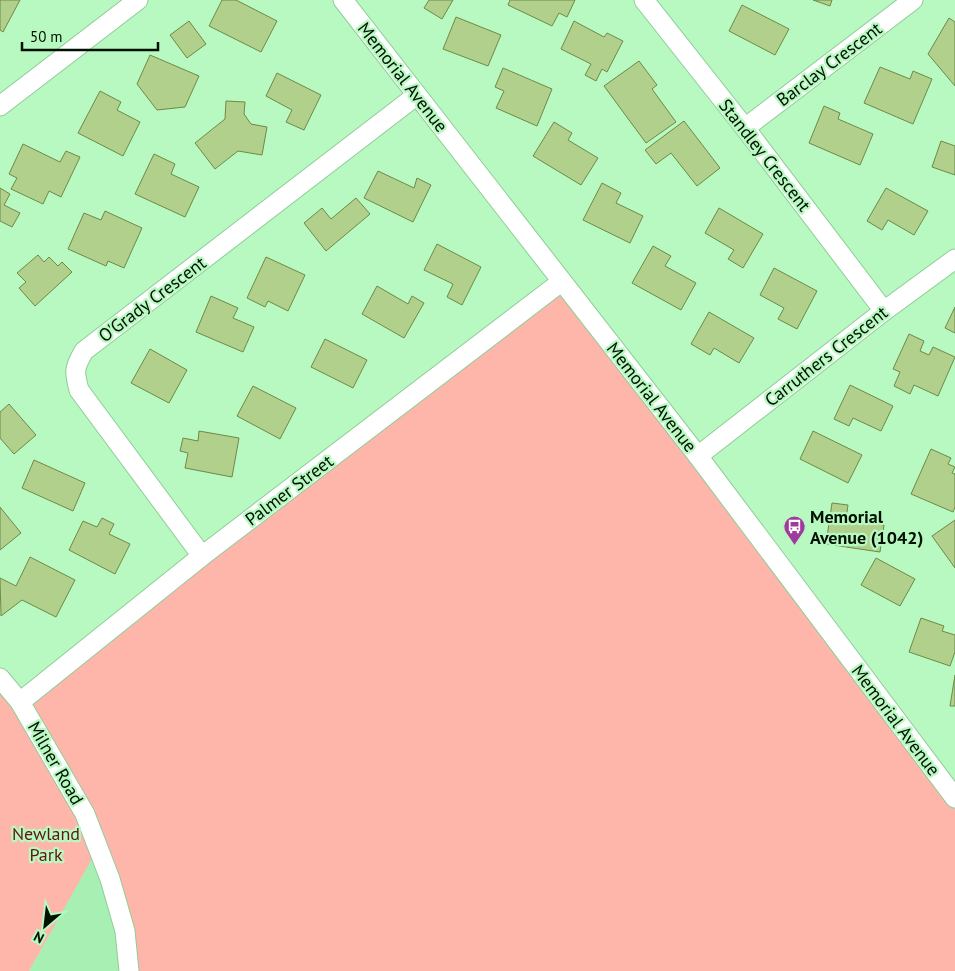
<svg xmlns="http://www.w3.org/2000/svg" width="955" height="971" font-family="'PT Sans',sans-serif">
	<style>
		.built { fill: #a8efb3 }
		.green { fill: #feb6ab }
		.building { fill: #b0d08b; stroke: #6d8a48 }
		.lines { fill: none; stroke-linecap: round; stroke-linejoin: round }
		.minor-casing { stroke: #8fcd99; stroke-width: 21 }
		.minor { stroke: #fff; stroke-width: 19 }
		.labels { text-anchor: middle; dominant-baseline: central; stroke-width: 4.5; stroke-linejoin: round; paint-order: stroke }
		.street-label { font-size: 18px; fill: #001102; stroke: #b8f8c1 }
		.poi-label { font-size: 18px; font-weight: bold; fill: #001102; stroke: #b8f8c1; text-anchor: start }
		.park-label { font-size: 18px; fill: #61150f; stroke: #b8f8c1 }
	</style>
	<rect width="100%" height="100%" fill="#b8f8c1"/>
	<polygon class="built" points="98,847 129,971 29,971"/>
	<polygon class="green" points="561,282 955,798 955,971 129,971 98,848 29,971 0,971 0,678 20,701"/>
	<g class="building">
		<polygon points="0,0 20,0 3,32 0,30"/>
		<polygon points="222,0 236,0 277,21 261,52 209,26"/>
		<polygon points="429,0 453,0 442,19 424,8"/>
		<polygon points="510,0 575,0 567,17 559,13 552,26 508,5"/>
		<polygon points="813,0 832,0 830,6"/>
		<polygon points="742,5 789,29 775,55 729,31"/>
		<polygon points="456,17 501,35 488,66 443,49"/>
		<polygon points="949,18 955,22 955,86 928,54"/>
		<polygon points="189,21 206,44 187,58 170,35"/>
		<polygon points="574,21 604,37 607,33 623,41 607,72 602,69 596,81 585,75 591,64 561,49"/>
		<polygon points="150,55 199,76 185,107 157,110 137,84"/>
		<polygon points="639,61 657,85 652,89 676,122 646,143 604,86"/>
		<polygon points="880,67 910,79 913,71 932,79 913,124 864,103"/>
		<polygon points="503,68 552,89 537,126 496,108 504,91 495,87"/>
		<polygon points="277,73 321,95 304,130 286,122 292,110 266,96"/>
		<polygon points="100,91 121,102 117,110 140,122 123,156 78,133"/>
		<polygon points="226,101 245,102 244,114 251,124 267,127 262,155 238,151 215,169 195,143 225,119"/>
		<polygon points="824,106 840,113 838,119 873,134 860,165 809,143"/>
		<polygon points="684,121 720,168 697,186 671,153 656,164 645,150"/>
		<polygon points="554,122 572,133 568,140 598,158 581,185 533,156"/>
		<polygon points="941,141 955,146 955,175 932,167"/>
		<polygon points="23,144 60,162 66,151 80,157 61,197 49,191 43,204 11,189 17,178 9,174"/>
		<polygon points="154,154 175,164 171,174 199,187 185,217 135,194"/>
		<polygon points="378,171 414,188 417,178 431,185 413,222 364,198"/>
		<polygon points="602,183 621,193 616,203 643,216 630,243 583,220"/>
		<polygon points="0,188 10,194 4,205 20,213 12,227 0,221"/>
		<polygon points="886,188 928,211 914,235 888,220 882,230 867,221"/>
		<polygon points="356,198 370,214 326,251 304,223 322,208 331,219"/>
		<polygon points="719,208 763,234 743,268 728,259 734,250 705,233"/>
		<polygon points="105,211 142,228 124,268 108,261 106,266 68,249 84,213 101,220"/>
		<polygon points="437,244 481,267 462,305 447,297 453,284 424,270"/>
		<polygon points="653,246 671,256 665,266 696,283 681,310 632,283"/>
		<polygon points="38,255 44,262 49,257 58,266 62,262 72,272 35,306 19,288 26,282 17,273"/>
		<polygon points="266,257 305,275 288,311 268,301 265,307 247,298"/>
		<polygon points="774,268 817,291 797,329 778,319 784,308 760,295"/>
		<polygon points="377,286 408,304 412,296 424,303 404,338 362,314"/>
		<polygon points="211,296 238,308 233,318 254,327 243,352 196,332"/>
		<polygon points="955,307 955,333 945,328"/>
		<polygon points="709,312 754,338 739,363 714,348 710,355 691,344"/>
		<polygon points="909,334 924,341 920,351 929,355 933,347 955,357 938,396 914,385 910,394 894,386 900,372 893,369"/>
		<polygon points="325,339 367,360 353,388 311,367"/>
		<polygon points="150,349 187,370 169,403 131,383"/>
		<polygon points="850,385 893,406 881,431 853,418 849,426 834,419"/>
		<polygon points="253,386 296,408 280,439 237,416"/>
		<polygon points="9,404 36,435 14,454 0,438 0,412"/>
		<polygon points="199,431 239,438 232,477 185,468 188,453 180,451 183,438 198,441"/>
		<polygon points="813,431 862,455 848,483 800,459"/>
		<polygon points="931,449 951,458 948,464 955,467 952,473 955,474 955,507 953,512 911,494"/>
		<polygon points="34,460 85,483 73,511 22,488"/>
		<polygon points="832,503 848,505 846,519 884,525 880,552 826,544"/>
		<polygon points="0,507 21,533 0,550"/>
		<polygon points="102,518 114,524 109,534 130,544 115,574 69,550 83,521 97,527"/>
		<polygon points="955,520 955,568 932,536"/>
		<polygon points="30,557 75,580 56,617 22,600 1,616 0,578 16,586"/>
		<polygon points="876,558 915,579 900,606 861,585"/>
		<polygon points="921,618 944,626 942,631 955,635 955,652 950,666 909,652"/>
		<polygon points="955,675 955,706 950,706"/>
	</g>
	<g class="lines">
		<defs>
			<g id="minor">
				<polyline points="343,0 698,456 955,798"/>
				<polyline points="644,0 745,128 884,311"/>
				<polyline points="0,106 138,0"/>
				<polyline points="745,128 913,0"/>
				<polyline points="698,456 884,311 955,259"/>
				<path d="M202,556L79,390C74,371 74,368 84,351L417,95"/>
				<polyline points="0,678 20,702 85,814 110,879 125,931 129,971"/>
				<polyline points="20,702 202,556 561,282"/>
			</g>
		</defs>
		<use href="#minor" class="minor-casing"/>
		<use href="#minor" class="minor"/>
	</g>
	<defs>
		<symbol id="bus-pin" viewBox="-11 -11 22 30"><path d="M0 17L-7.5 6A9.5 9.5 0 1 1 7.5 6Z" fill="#a03a9e" stroke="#b8f8c1"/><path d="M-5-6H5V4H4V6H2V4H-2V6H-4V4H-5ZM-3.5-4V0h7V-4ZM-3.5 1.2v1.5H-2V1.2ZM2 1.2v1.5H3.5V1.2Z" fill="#fff"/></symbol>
	</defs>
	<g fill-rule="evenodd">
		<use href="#bus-pin" x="782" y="514" width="25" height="34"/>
	</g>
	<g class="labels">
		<g class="street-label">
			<text transform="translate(829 64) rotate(-37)">Barclay Crescent</text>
			<text transform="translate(403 77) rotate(52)">Memorial Avenue</text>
			<text transform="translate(765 155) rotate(52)">Standley Crescent</text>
			<text transform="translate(152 299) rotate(-37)">O'Grady Crescent</text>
			<text transform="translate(826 356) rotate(-38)">Carruthers Crescent</text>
			<text transform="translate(652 397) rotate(52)">Memorial Avenue</text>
			<text transform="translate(289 490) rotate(-37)">Palmer Street</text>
			<text transform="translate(896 720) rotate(53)">Memorial Avenue</text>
			<text transform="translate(56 763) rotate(60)">Milner Road</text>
		</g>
		<g class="poi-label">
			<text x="810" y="516">Memorial<tspan x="810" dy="21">Avenue (1042)</tspan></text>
		</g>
		<g class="park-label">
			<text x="46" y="833">Newland<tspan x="46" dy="21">Park</tspan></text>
		</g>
	</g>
	<g transform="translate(45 926) rotate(208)" stroke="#b8f8c1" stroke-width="4" paint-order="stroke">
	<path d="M0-4L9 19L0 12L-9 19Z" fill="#001102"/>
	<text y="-8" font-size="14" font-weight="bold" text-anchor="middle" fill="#001102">N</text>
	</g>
	<path d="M22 42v8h136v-8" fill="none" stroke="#001102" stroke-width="2.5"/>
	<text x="30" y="42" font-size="15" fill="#001102" stroke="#b8f8c1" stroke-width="4" paint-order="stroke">50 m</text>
</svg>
